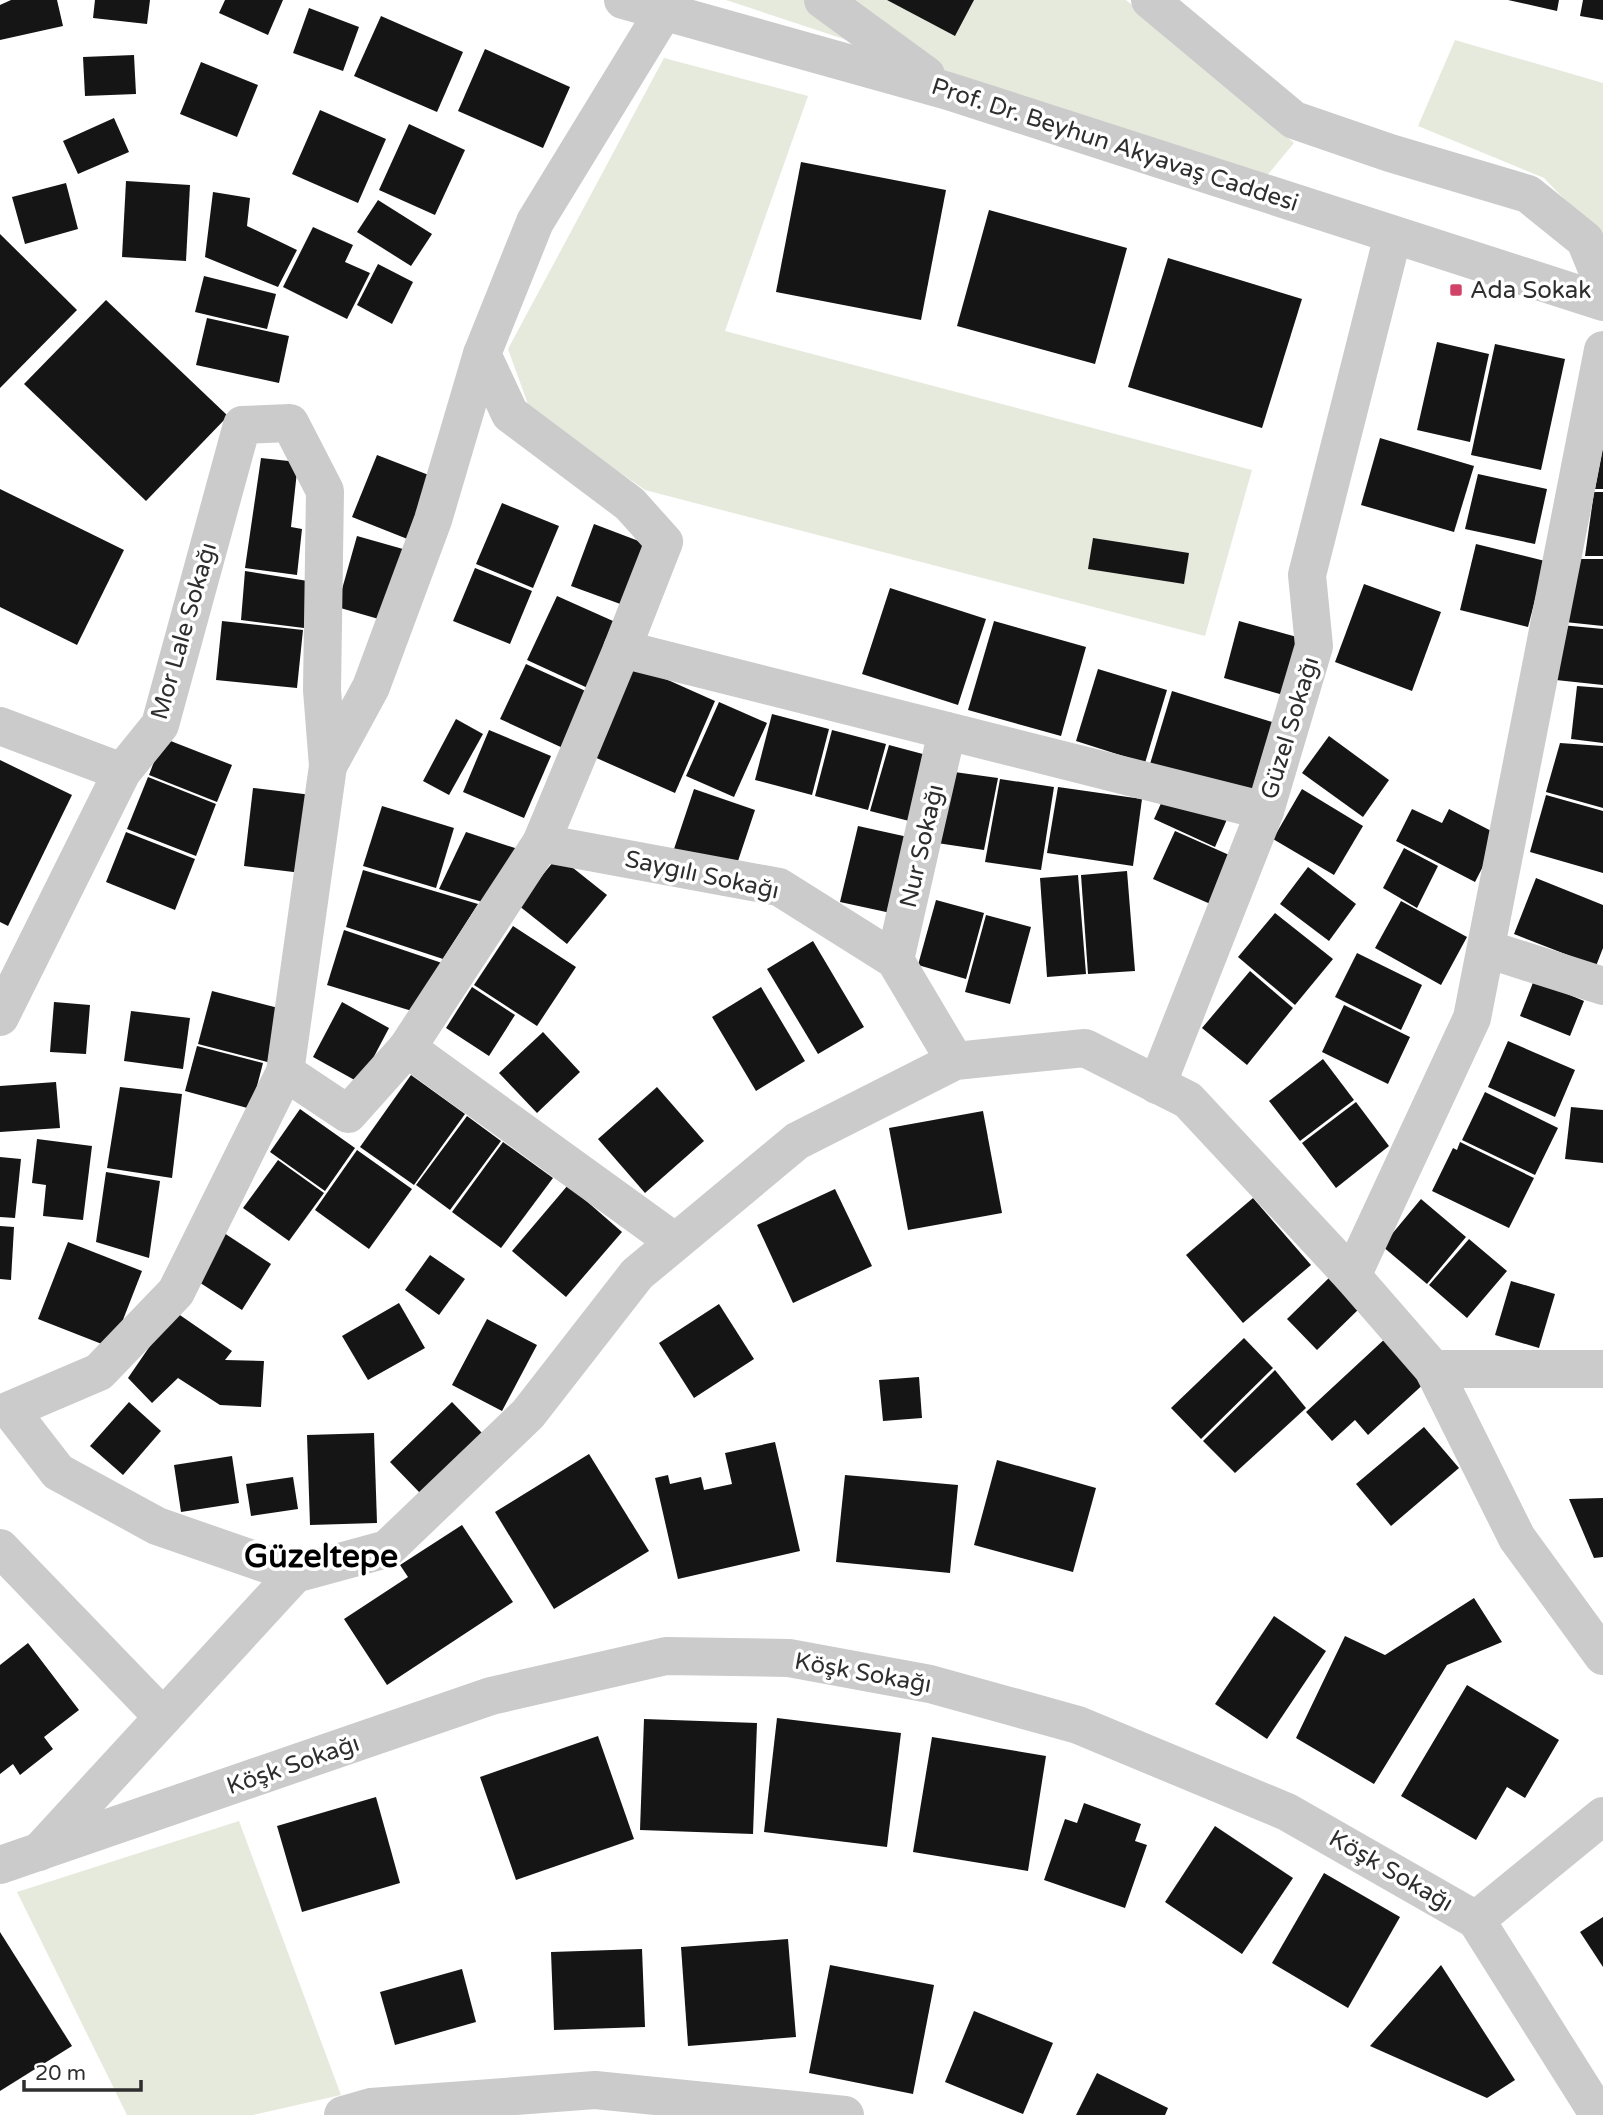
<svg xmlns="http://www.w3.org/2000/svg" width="1603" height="2115" font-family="'Varela Round',sans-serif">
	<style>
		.green { fill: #e6eadd }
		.building { fill: #151515 }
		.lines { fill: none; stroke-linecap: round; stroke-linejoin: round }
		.minor { stroke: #cbcbcb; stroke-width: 38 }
		.poi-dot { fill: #d14467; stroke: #fff; stroke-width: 2.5 }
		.labels { text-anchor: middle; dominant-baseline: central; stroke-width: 7; stroke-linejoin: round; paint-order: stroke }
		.street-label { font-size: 24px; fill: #2e2e2e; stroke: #fff }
		.poi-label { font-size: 24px; fill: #2e2e2e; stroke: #fff; text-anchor: start }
		.district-label { font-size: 32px; font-weight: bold; fill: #000; stroke: #fff }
	</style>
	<rect width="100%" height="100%" fill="#fff"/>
	<g class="green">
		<polygon points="726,0 1126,0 1294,143 1265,178"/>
		<polygon points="1455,40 1603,83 1603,240 1544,178 1418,126"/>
		<polygon points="664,58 808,96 725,331 1252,470 1205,636 645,490 530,410 508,349"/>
		<polygon points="239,1821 341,2095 253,2115 127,2115 17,1892"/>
	</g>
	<g class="building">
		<polygon points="11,0 57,0 63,26 0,40 0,5"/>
		<polygon points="95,0 150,0 147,24 93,18"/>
		<polygon points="225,0 283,0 268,35 219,13"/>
		<polygon points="887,0 974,0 955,36"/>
		<polygon points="1508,0 1559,0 1557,11"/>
		<polygon points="1583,0 1603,0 1603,20 1580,16"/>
		<polygon points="309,8 359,27 343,71 293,53"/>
		<polygon points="381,16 463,52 437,112 354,76"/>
		<polygon points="485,49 570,87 543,148 458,111"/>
		<polygon points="134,55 136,94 85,96 83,57"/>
		<polygon points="201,62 258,85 237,137 180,114"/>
		<polygon points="320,110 386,139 358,203 292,174"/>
		<polygon points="114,118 129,152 78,174 63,141"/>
		<polygon points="409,124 465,150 435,215 379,190"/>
		<polygon points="801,162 946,190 921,320 776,292"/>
		<polygon points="126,181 190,185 186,261 122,257"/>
		<polygon points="66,183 78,229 25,244 12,197"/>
		<polygon points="213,192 250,198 247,226 297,250 278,287 205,257"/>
		<polygon points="378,200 432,234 411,266 357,232"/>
		<polygon points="989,210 1127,248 1095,364 957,326"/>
		<polygon points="313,227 353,245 345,262 370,273 347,319 283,287"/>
		<polygon points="0,234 77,310 0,388"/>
		<polygon points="1168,258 1302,299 1262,428 1128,387"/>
		<polygon points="378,264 413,282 392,324 357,305"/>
		<polygon points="204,276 276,294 267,329 195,312"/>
		<polygon points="106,300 228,416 146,501 24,384"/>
		<polygon points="207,318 289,336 279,383 196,365"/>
		<polygon points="1437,342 1489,354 1470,442 1417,430"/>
		<polygon points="1495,344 1565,359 1541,470 1471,455"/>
		<polygon points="1380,438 1474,466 1454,532 1361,505"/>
		<polygon points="1603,447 1603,489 1595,489"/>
		<polygon points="377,455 439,479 415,542 352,517"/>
		<polygon points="261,458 298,462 291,527 302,529 297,575 245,568"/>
		<polygon points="1478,474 1547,489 1535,544 1465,529"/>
		<polygon points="0,489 124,550 77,645 0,607"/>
		<polygon points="1594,492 1603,492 1603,556 1585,556"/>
		<polygon points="502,503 559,526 533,588 476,564"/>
		<polygon points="594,524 657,548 634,609 571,586"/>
		<polygon points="357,536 410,551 389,622 337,607"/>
		<polygon points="1093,538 1189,553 1184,584 1088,569"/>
		<polygon points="1476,544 1545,561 1528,627 1460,610"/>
		<polygon points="1571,559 1603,559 1603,626 1565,622"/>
		<polygon points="475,568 532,591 510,644 453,621"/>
		<polygon points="245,571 308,581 304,628 241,620"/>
		<polygon points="1364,584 1441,612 1412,691 1335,662"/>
		<polygon points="890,588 986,619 958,705 862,674"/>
		<polygon points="557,596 622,625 592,690 527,660"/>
		<polygon points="222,621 303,630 297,688 216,680"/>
		<polygon points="994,621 1086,647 1061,736 968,710"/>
		<polygon points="1239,621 1304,639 1287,696 1224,678"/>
		<polygon points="1561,625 1603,629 1603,685 1556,680"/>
		<polygon points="526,664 590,693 565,749 500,719"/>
		<polygon points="632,664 715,701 675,793 592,756"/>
		<polygon points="1098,669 1167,690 1145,763 1076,741"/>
		<polygon points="1577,686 1603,688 1603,743 1571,739"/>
		<polygon points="1172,691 1282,725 1259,797 1150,764"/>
		<polygon points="719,702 767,723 734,797 686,776"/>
		<polygon points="772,714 829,729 812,795 755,780"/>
		<polygon points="456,719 483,734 449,795 423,781"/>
		<polygon points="489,730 551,756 524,818 463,792"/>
		<polygon points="832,730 886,744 868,810 815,796"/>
		<polygon points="1329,736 1389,780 1363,817 1302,773"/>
		<polygon points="163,738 232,765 217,802 149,775"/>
		<polygon points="1560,743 1603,746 1603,808 1546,792"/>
		<polygon points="889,745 934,757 917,823 870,811"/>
		<polygon points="0,760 72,795 8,926 0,922"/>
		<polygon points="947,771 998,778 984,850 937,843"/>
		<polygon points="148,777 216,804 196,856 127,829"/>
		<polygon points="1000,779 1054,787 1041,870 985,862"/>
		<polygon points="1058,787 1142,799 1133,866 1047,853"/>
		<polygon points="253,788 320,796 310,874 244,866"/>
		<polygon points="694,789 755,810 735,870 674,849"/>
		<polygon points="1302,789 1363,826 1334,875 1273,839"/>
		<polygon points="1167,790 1228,817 1215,847 1154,819"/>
		<polygon points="1546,795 1603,811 1603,873 1530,852"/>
		<polygon points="382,806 454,828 436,888 363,866"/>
		<polygon points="1412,809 1442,823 1449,809 1499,835 1475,882 1396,841"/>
		<polygon points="858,826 917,839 900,915 840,902"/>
		<polygon points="1175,831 1236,858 1215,906 1153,879"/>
		<polygon points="126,832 195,859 175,910 106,882"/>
		<polygon points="466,832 518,849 489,904 439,889"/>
		<polygon points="1404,848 1438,866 1417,908 1383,888"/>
		<polygon points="558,856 607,895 567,944 518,905"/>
		<polygon points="1308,867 1356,904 1329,941 1280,904"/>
		<polygon points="363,870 478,904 443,959 346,927"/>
		<polygon points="1127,871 1135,971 1088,974 1081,875"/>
		<polygon points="1078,875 1086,974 1047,977 1040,878"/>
		<polygon points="1536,878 1603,905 1603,948 1596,966 1514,934"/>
		<polygon points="936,900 984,913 966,979 918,965"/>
		<polygon points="1401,901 1467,937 1441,985 1375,948"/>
		<polygon points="1275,913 1333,959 1295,1005 1238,957"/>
		<polygon points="986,915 1031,927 1010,1004 965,992"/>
		<polygon points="513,926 576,967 537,1026 474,985"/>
		<polygon points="344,930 442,963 412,1011 327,985"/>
		<polygon points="813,941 864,1027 818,1054 767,969"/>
		<polygon points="1357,953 1422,985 1401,1030 1335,997"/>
		<polygon points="1250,971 1293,1008 1247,1065 1202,1028"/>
		<polygon points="1534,980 1584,1001 1570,1036 1520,1016"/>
		<polygon points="472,987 515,1015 489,1056 446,1028"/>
		<polygon points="761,987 805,1061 756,1091 712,1017"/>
		<polygon points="212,991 290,1011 275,1064 198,1044"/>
		<polygon points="54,1002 90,1005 86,1054 50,1052"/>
		<polygon points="342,1002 389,1028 360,1083 313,1057"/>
		<polygon points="1344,1005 1410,1037 1388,1084 1322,1052"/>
		<polygon points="131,1011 190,1018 183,1069 124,1061"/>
		<polygon points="543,1032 580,1072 537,1113 499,1073"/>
		<polygon points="1508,1041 1575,1070 1555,1117 1488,1087"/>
		<polygon points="197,1046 263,1063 251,1109 185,1091"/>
		<polygon points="1323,1059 1354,1100 1300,1141 1269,1101"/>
		<polygon points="411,1075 465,1114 414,1185 360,1147"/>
		<polygon points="56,1082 60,1128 0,1132 0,1086"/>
		<polygon points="120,1087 182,1094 172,1178 107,1168"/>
		<polygon points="657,1087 704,1141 645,1193 598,1139"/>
		<polygon points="1485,1092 1558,1128 1535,1175 1462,1140"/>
		<polygon points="1356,1102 1389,1146 1336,1188 1302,1143"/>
		<polygon points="1571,1107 1603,1110 1603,1163 1565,1159"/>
		<polygon points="300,1109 355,1148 325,1191 270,1152"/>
		<polygon points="983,1111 1002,1213 908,1230 889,1128"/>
		<polygon points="467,1116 501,1141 450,1210 416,1185"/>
		<polygon points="37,1139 92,1146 83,1220 43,1216 46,1185 32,1183"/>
		<polygon points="503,1142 553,1178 501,1248 452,1212"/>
		<polygon points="1460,1142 1534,1178 1509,1228 1432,1191 1453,1148 1457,1150"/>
		<polygon points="357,1150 412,1189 369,1249 315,1210"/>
		<polygon points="0,1157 21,1159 15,1218 0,1217"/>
		<polygon points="278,1160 324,1193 289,1241 243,1208"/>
		<polygon points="106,1172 160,1181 149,1258 96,1242"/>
		<polygon points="568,1185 622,1232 566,1297 512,1251"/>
		<polygon points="835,1189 872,1266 793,1303 757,1225"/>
		<polygon points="1253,1198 1311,1265 1243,1323 1186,1255"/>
		<polygon points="1421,1199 1466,1237 1427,1284 1382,1246"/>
		<polygon points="0,1226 14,1227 11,1280 0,1279"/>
		<polygon points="218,1229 271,1264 242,1310 188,1275"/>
		<polygon points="1469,1239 1507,1271 1467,1318 1429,1285"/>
		<polygon points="68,1242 142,1271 112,1348 38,1319"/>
		<polygon points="430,1255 465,1279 439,1315 405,1290"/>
		<polygon points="1335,1272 1365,1303 1317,1350 1287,1319"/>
		<polygon points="1511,1281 1555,1294 1539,1348 1495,1335"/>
		<polygon points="399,1303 425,1348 368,1380 342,1336"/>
		<polygon points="719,1304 754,1359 694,1398 659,1343"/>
		<polygon points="174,1311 232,1351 225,1360 264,1361 261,1407 220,1405 178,1378 152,1403 128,1378"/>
		<polygon points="487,1319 537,1345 502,1411 452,1385"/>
		<polygon points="1388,1336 1428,1380 1368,1435 1355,1420 1332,1441 1306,1412"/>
		<polygon points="1244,1338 1273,1368 1201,1439 1171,1408"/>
		<polygon points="1275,1370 1306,1408 1235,1473 1203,1441"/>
		<polygon points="919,1377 922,1418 883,1421 879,1380"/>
		<polygon points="129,1402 161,1431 123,1475 90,1446"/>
		<polygon points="452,1402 482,1433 420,1493 390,1462"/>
		<polygon points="1424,1427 1459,1468 1391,1526 1356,1484"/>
		<polygon points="374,1433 377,1523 310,1525 307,1435"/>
		<polygon points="775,1442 800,1551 678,1579 655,1478 668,1475 670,1484 701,1477 704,1490 732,1484 725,1453"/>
		<polygon points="589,1454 649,1551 554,1609 495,1512"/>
		<polygon points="232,1456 239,1503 181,1512 174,1465"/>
		<polygon points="997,1460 1096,1488 1073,1572 974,1545"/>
		<polygon points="845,1475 958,1485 950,1573 836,1562"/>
		<polygon points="293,1477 298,1509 251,1516 246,1484"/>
		<polygon points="1603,1498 1603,1557 1594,1558 1569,1499"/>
		<polygon points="462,1525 513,1602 387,1685 344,1619 408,1577 400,1565"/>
		<polygon points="1474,1598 1502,1642 1447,1665 1374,1784 1296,1738 1345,1636 1385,1655"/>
		<polygon points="1274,1616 1326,1651 1267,1739 1215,1704"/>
		<polygon points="28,1643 79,1710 44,1737 53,1749 20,1775 13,1764 0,1774 0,1665"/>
		<polygon points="1467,1685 1559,1740 1525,1798 1507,1787 1476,1840 1401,1796"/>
		<polygon points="777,1718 901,1733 887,1847 764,1832"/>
		<polygon points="644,1719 757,1723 753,1834 640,1830"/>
		<polygon points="598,1736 634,1839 516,1880 480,1777"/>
		<polygon points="932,1737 1046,1756 1028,1871 913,1852"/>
		<polygon points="376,1797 400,1883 302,1912 277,1826"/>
		<polygon points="1084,1803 1141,1824 1135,1841 1147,1845 1125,1908 1044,1880 1065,1819 1077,1823"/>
		<polygon points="1215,1826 1293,1878 1242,1954 1165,1902"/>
		<polygon points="1324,1873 1400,1917 1348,2008 1272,1963"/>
		<polygon points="1603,1917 1603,1967 1580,1932"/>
		<polygon points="0,1932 72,2046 0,2091"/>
		<polygon points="788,1939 796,2037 688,2046 681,1947"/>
		<polygon points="642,1949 645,2027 554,2030 551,1952"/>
		<polygon points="830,1965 934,1985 913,2094 809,2073"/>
		<polygon points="1441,1965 1515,2080 1487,2098 1370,2046"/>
		<polygon points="462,1969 476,2022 395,2045 380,1992"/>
		<polygon points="974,2011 1053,2043 1023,2114 945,2082"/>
		<polygon points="1097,2073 1168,2108 1165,2115 1076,2115"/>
	</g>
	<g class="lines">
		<g class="minor">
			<polyline points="623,0 948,91 1603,302"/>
			<polyline points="823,0 926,75"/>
			<polyline points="1150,0 1294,120 1390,153 1528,194 1585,240 1603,284"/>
			<polyline points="622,649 664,542 630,504 510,414 482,354 535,222 664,11"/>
			<polyline points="0,726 122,772"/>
			<polyline points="328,766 371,687 433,520 482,354"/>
			<polyline points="541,843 779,887 895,960 955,1061"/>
			<polyline points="1487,949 1603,986"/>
			<polyline points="895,960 947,731"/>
			<polyline points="0,1017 122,772 160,725 242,425 290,423 325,491 322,690 328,766 285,1072 176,1292 99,1372 10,1410 58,1472 157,1526 295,1574"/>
			<polyline points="407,1048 675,1242"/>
			<polyline points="285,1072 348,1114 407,1048 541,843 622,649 1265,811"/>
			<polyline points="1157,1085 1265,811 1314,646 1307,575 1393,235"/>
			<polyline points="1352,1276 1472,1018 1603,350"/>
			<polyline points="1433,1369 1603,1369"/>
			<polyline points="0,1548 163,1717"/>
			<polyline points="39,1852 295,1574 387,1549 528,1414 637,1274 797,1141 955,1061 1085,1048 1188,1100 1352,1276 1433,1369 1517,1538 1603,1656"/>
			<polyline points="0,1865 491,1696 666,1656 789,1658 930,1684 1078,1725 1287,1812 1476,1920 1595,2109 1603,2111"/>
			<polyline points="1476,1920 1603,1816"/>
			<polyline points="343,2115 371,2107 595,2090 845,2115"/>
		</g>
	</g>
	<rect class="poi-dot" x="1449" y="283" width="14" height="14" rx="3.5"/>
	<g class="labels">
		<g class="street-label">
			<text transform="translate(1115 145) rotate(18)">Prof. Dr. Beyhun Akyavaş Caddesi</text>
			<text transform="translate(184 631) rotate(-74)">Mor Lale Sokağı</text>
			<text transform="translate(1290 728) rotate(-73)">Güzel Sokağı</text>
			<text transform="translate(922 846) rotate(-77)">Nur Sokağı</text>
			<text transform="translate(702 875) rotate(12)">Saygılı Sokağı</text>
			<text transform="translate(863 1673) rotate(10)">Köşk Sokağı</text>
			<text transform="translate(293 1765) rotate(-19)">Köşk Sokağı</text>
			<text transform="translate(1391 1871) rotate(30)">Köşk Sokağı</text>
		</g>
		<g class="poi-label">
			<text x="1470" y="290">Ada Sokak</text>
		</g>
		<g class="district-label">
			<text x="321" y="1557">Güzeltepe</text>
		</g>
	</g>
	<path d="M24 2080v10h117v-10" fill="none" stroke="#2e2e2e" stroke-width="3.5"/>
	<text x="35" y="2080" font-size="21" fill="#2e2e2e" stroke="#ffffff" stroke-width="5" paint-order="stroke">20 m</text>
</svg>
